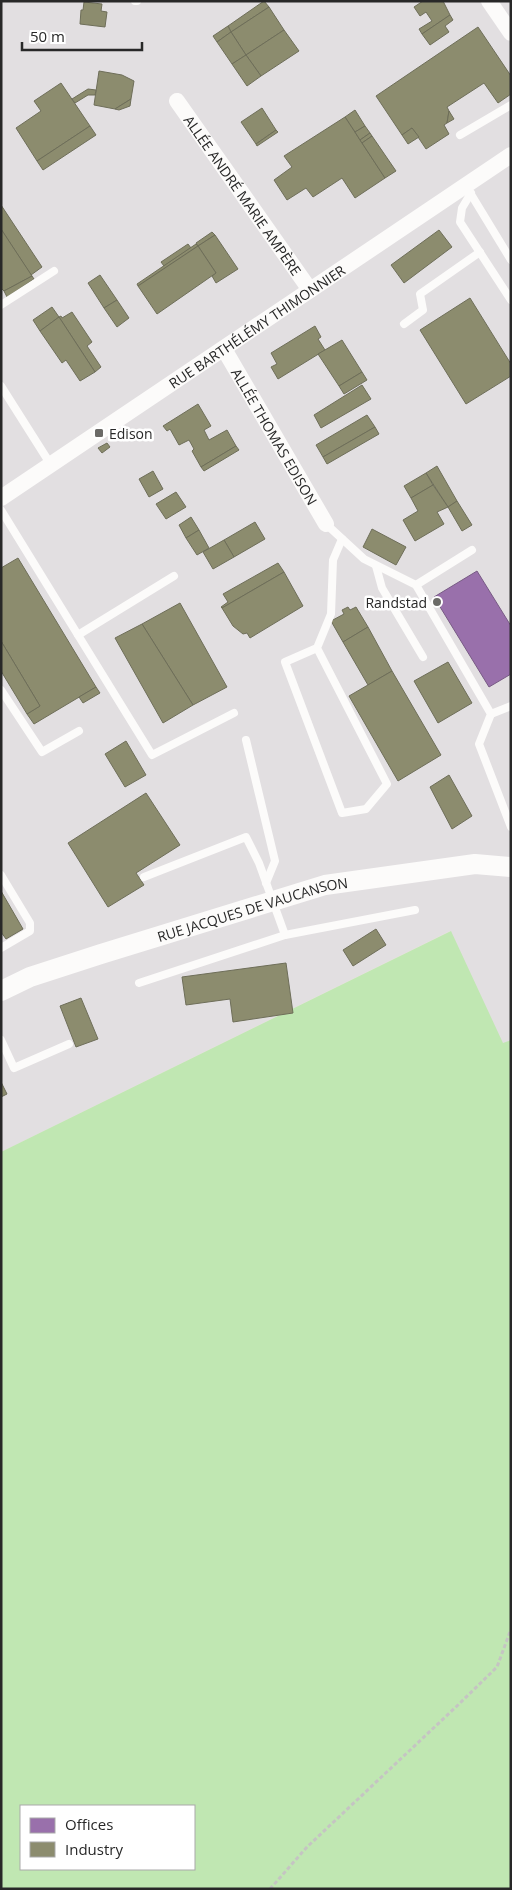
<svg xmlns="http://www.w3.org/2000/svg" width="512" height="1890" font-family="'Open Sans',sans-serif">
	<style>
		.industrial { fill: #e2dfe1 }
		.green { fill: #c0e7b2; fill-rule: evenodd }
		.offices { fill: #9970ab; stroke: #775a84 }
		.industry { fill: #8c8c6e; stroke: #6e6e59 }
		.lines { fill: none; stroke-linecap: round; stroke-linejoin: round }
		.path { stroke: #c5c4c3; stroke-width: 3; stroke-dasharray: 4 2.5; stroke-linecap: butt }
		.service { stroke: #fcfbfa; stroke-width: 8 }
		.minor { stroke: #fcfbfa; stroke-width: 16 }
		.tertiary { stroke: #fcfbfa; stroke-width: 20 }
		.poi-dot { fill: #6b6a67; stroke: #fff; stroke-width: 2 }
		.labels { text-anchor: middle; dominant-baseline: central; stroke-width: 5; stroke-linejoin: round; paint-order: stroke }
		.street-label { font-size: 14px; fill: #282828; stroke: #fff }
		.poi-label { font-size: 14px; fill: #282828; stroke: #fff; text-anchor: start }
	</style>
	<rect width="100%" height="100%" fill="#e8e5dd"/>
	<polygon class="industrial" points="1,1 511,1 511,1040 503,1044 450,931 1,1152"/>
	<path class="green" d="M451,931L503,1043L511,1040V1889H1V1152ZM21,1806H194V1869H21Z"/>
	<polygon class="offices" points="477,571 511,626 511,674 489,687 434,597"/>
	<g class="industry">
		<polygon points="264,1 269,7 231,32 228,26"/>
		<polygon points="423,1 443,1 450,15 422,34 419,29 432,21 426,12 420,16 414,7"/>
		<polygon points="84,2 102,4 101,11 107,12 105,27 80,24 81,10 83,10"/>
		<polygon points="269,7 284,30 246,55 231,32"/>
		<polygon points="450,15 453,20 445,26 449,32 430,45 422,34"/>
		<polygon points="228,26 231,32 217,42 213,36"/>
		<polygon points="478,27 511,76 511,94 498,103 484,83 447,107 449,111 447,123 444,125 449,134 426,149 412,128 402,135 376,96"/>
		<polygon points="284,30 299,51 261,76 246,55"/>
		<polygon points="231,32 246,55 232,64 217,42"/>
		<polygon points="246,55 261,76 247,86 232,64"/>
		<polygon points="99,71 122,75 134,81 131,99 115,109 94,105"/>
		<polygon points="61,83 90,126 37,161 16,128 41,111 34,101"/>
		<polygon points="88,89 96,90 95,95 88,95 75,103 72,99"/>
		<polygon points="131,99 130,106 119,110 115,109"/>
		<polygon points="262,108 276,130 256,144 241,122"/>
		<polygon points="355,110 365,126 355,132 345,117"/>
		<polygon points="449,111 454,119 447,123"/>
		<polygon points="345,117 385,178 355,198 342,178 313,197 306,188 287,200 274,180 292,167 284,156"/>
		<polygon points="90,126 96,135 43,170 37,161"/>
		<polygon points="365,126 370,133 360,140 355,132"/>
		<polygon points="412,128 419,137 408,144 402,135"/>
		<polygon points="276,130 278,132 257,146 256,144"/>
		<polygon points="370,133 372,136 362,143 360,140"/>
		<polygon points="372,136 396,171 385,178 362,143"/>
		<polygon points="1,205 42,267 31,275 1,229"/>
		<polygon points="1,229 32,276 4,291 1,288"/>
		<polygon points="439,230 452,247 404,283 391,265"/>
		<polygon points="212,232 215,235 198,246 196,243"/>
		<polygon points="215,235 238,269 216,283 212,276 216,273 198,246"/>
		<polygon points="188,244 191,248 164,266 161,262"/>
		<polygon points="196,244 198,246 138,286 137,284"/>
		<polygon points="198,246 216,273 157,314 138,286"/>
		<polygon points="100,275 117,300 104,308 88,283"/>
		<polygon points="32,276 34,279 7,297 4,291"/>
		<polygon points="470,298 511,364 511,376 466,404 420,330"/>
		<polygon points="117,300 129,318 117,327 104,308"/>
		<polygon points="52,307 59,317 40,331 33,320"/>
		<polygon points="72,312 92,342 87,346 101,367 95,372 59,317 61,316 62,318"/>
		<polygon points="59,317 95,372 80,381 66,360 62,363 40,331"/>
		<polygon points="315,326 321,337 318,339 325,350 278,379 271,367 277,364 271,353"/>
		<polygon points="342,340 362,372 339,386 318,354"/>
		<polygon points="362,372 367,380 344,394 339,386"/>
		<polygon points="362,385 371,399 321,428 314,415"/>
		<polygon points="198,404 211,426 204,430 209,440 227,430 236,446 201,467 192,451 194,449 189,440 179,445 170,429 167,431 163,426"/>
		<polygon points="367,415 375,427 323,457 316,445"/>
		<polygon points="375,427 379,434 327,464 323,457"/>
		<polygon points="107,443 110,447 102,453 98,448"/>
		<polygon points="236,446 239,450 204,471 201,467"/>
		<polygon points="437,466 457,501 448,507 426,473"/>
		<polygon points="153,471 163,489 149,497 139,479"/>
		<polygon points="426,473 433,485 411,498 404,486"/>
		<polygon points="433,485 448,507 437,512 444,524 415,541 403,520 418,511 411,498"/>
		<polygon points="176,492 186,507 166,519 156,504"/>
		<polygon points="457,501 472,525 462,531 448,507"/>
		<polygon points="191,517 199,530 186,538 179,525"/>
		<polygon points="255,522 265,539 234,557 224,540"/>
		<polygon points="372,529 406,547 396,565 363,547"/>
		<polygon points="199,530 209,548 197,555 186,538"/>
		<polygon points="224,540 234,557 213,569 203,552"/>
		<polygon points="18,558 96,687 34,724 27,714 40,706 1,641 1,568"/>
		<polygon points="278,563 284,572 222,608 221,607 228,602 223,594"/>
		<polygon points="284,572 303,606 250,638 247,633 243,634 233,626 222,608"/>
		<polygon points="180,603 227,687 193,705 142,624"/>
		<polygon points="348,607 350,610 356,607 368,627 343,642 331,621 344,614 342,610"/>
		<polygon points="142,624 193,705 163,723 115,638"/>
		<polygon points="368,627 392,671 368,685 343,642"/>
		<polygon points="1,641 40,706 27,714 1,671"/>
		<polygon points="448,662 472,703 438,723 414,681"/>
		<polygon points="392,671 441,755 398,781 349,696"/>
		<polygon points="96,687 100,693 83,703 79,697"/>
		<polygon points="126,741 146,775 125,787 105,754"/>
		<polygon points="449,775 472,816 452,829 430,787"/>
		<polygon points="146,793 180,845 136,873 144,885 108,907 68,843"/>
		<polygon points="1,891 23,929 6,939 1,932"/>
		<polygon points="376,929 386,945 353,966 343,950"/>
		<polygon points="286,963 293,1013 233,1022 230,999 186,1005 182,977"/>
		<polygon points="81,998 98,1039 76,1047 60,1006"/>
		<polygon points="1,1082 7,1094 1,1097"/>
	</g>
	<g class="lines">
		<polyline class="path" points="270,1889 307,1847 458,1705 497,1667 511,1629"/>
		<g class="service">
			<polyline points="135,1 137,1"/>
			<polyline points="460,135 511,105"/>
			<polyline points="469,191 511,260"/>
			<polyline points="471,193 462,208 460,222 511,300"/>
			<polyline points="1,305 54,271"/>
			<polyline points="404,324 423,310 420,294 480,252"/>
			<polyline points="1,386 51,465"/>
			<polyline points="1,510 78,635 174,576"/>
			<polyline points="326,524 364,559 416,585 491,714 479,744 511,827"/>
			<polyline points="376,566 382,588 423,657"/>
			<polyline points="416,585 472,550"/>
			<polyline points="78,635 152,755 234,713"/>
			<polyline points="317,648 285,662 342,813 366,809 387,784 317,648 331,614 333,560 342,539"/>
			<polyline points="1,690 42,752 79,731"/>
			<polyline points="491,714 511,706"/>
			<polyline points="246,740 275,861 266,883"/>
			<polyline points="1,875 30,923 30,931 1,948"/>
			<polyline points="144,877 246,837 259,863 285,935"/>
			<polyline points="139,983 285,935 415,910"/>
			<polyline points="1,1040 14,1068 69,1044"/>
		</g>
		<g class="minor">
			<polyline points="489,1 511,33"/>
			<path id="s1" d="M177,101L310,290"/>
			<path id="s2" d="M224,349L326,524"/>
			<path id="s3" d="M1,498L511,155"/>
		</g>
		<path class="tertiary" id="s4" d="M1,991L30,977L101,954L325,885L475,864L511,867"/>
	</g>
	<g class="poi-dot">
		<rect x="94" y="428" width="10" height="10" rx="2.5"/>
		<circle cx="437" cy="602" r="5"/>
	</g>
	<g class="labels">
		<g class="street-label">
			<text stroke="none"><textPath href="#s1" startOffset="115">ALLÉE ANDRÉ MARIE AMPÈRE</textPath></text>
			<text stroke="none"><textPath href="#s3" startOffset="308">RUE BARTHÉLÉMY THIMONNIER</textPath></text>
			<text stroke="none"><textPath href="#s2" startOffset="101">ALLÉE THOMAS EDISON</textPath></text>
			<text stroke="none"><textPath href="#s4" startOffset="265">RUE JACQUES DE VAUCANSON</textPath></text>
		</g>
		<g class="poi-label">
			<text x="109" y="433">Edison</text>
			<text x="427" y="602" text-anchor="end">Randstad</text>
		</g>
	</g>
	<rect width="512" height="1890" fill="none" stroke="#282828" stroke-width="5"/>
	<rect x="20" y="1805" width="175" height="65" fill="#ffffff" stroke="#a9a9a9"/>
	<rect x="30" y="1818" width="25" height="15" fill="#9970ab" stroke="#a9a9a9"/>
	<text x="65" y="1830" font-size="15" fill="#282828">Offices</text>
	<rect x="30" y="1842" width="25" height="15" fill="#8c8c6e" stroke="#a9a9a9"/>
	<text x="65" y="1855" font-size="15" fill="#282828">Industry</text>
	<path d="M22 42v8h120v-8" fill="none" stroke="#282828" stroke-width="2.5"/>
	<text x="30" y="42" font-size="15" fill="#282828" stroke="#ffffff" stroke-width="4" paint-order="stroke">50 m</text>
</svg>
